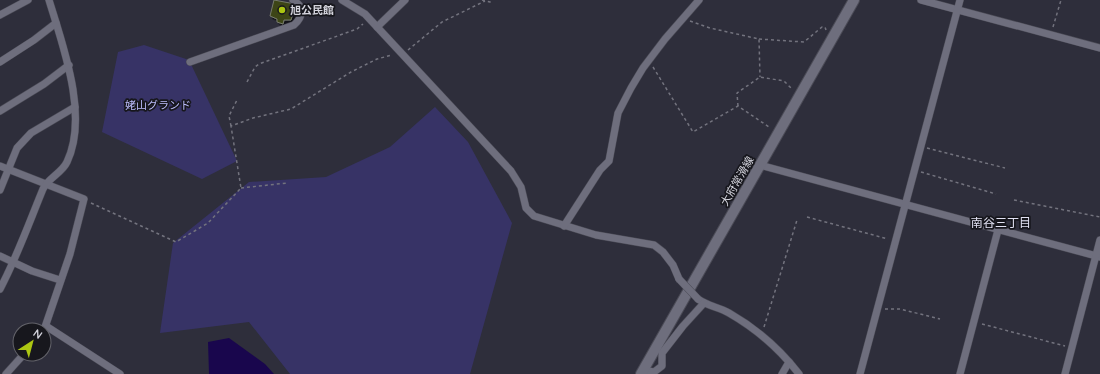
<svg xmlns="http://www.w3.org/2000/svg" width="1100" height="374" font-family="Quicksand,'Noto Sans JP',sans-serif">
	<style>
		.green { fill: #373366 }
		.water { fill: #19064d }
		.building { fill: #3c4516; stroke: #777b6c; filter: url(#shadow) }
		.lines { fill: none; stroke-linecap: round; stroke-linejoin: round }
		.minor-casing { stroke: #4b4b56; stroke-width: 8 }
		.secondary-casing { stroke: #4b4b56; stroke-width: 12 }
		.path { stroke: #73737e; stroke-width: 1.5; stroke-dasharray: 3 3; stroke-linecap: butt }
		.minor { stroke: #6e6e7d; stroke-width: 7 }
		.secondary { stroke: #6e6e7d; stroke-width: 10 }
		.minor-bridge-casing { stroke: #4b4b56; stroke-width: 8; stroke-linecap: butt }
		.minor-bridge { stroke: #6e6e7d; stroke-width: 7 }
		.poi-dot { fill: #acc612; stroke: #17171d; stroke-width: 1.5 }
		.labels { text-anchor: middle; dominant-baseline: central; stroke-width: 3.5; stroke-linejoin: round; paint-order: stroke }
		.poi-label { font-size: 11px; font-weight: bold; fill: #d4d4dd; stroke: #17171d; text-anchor: start }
		.park-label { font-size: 11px; fill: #bcbcfb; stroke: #17171d }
		.street-label { font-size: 11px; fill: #d4d4dd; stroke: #17171d }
		.neighbourhood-label { font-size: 12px; fill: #e1e1f2; stroke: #17171d }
	</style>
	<defs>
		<filter id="shadow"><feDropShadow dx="2.5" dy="2.5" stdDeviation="0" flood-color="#0009"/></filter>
	</defs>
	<rect width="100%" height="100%" fill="#2e2e3b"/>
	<g class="green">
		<polygon points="144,45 189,60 237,161 202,179 102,132 118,52"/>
		<polygon points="435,107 468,142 512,223 470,374 290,374 249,322 160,333 173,243 249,182 326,177 390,147"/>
	</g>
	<polygon class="water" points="229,338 265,364 274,374 209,374 208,342"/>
	<polygon class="building" points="274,0 295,4 291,20 284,20 283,24 277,22 277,19 270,16"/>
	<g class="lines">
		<defs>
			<g id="minor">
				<polyline points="342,0 365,14 511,171 521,187 526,208 534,216 596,235 654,245 663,252 673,265 679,279"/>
				<polyline points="921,0 1100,48"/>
				<polyline points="0,15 28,0"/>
				<polyline points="377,27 405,0"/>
				<polyline points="0,62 34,40 56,23"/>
				<path d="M190,62L294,25C303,17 305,7 293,0"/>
				<polyline points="0,111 44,84 69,65"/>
				<polyline points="760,165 1100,257"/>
				<polyline points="0,166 84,199 70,254 44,330"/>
				<polyline points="0,190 17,148 31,133 75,107"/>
				<polyline points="564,226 600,170 609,161 618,113 631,88 643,68 665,39 699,0"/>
				<polyline points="0,256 32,271 60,280"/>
				<path d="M0,289C17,257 29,223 43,189C48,178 62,173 67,162C89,116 63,46 49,0"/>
				<path d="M698,299C707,306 719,307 729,313C757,329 779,348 799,374"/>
				<polyline points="46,326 120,374"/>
				<polyline points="643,370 654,372 662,366 662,353 683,326 704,303"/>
				<polyline points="6,374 24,354"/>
				<polyline points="782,374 789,362"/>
				<polyline points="860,374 960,0"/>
				<polyline points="960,374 998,230"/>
				<polyline points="1065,374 1100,240"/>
			</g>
			<polyline id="secondary" points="641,374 854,0"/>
		</defs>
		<use href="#minor" class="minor-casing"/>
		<use href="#secondary" class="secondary-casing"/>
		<g class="path">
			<polyline points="482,0 490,2 493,0"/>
			<polyline points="690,21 710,28 759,39 760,77"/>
			<polyline points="1053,27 1061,0"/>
			<polyline points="759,39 804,42 822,27 825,27 826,30"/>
			<polyline points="408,50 442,22 485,1"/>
			<polyline points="653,67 693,132 738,106 769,127"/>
			<polyline points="247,82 255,67 259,64 357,29 363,24"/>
			<polyline points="738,106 737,93 760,77 784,81 792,89"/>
			<polyline points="231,126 229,116 237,100"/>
			<polyline points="927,148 1005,168"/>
			<polyline points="921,172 996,194"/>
			<polyline points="241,188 287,183"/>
			<polyline points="1014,200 1100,217"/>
			<polyline points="91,203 176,242 208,223 241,188 231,126 253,118 291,109 351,72 377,59 392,55"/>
			<polyline points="807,217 888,239"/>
			<polyline points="885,309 900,309 940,319"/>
			<polyline points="982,324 1065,346"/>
			<polyline points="764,327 797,220"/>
		</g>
		<use href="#minor" class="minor"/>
		<use href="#secondary" class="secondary"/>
		<defs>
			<polyline id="minor-bridge" points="679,279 698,299"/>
		</defs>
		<use href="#minor-bridge" class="minor-bridge-casing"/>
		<use href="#minor-bridge" class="minor-bridge"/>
	</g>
	<circle class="poi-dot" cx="282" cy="10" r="4"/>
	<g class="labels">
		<g class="poi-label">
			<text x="290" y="10">旭公民館</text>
		</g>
		<g class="park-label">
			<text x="158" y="105">姥山グランド</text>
		</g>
		<g class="street-label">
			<text transform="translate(737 181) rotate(-60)">大府常滑線</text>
		</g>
		<g class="neighbourhood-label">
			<text x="1001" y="222">南谷三丁目</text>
		</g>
	</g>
	<g transform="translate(32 342) rotate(36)"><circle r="19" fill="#17171d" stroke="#63636a"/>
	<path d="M0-3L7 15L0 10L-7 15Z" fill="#acc612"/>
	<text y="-6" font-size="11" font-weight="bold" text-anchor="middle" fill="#d4d4dd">N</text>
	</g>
</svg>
